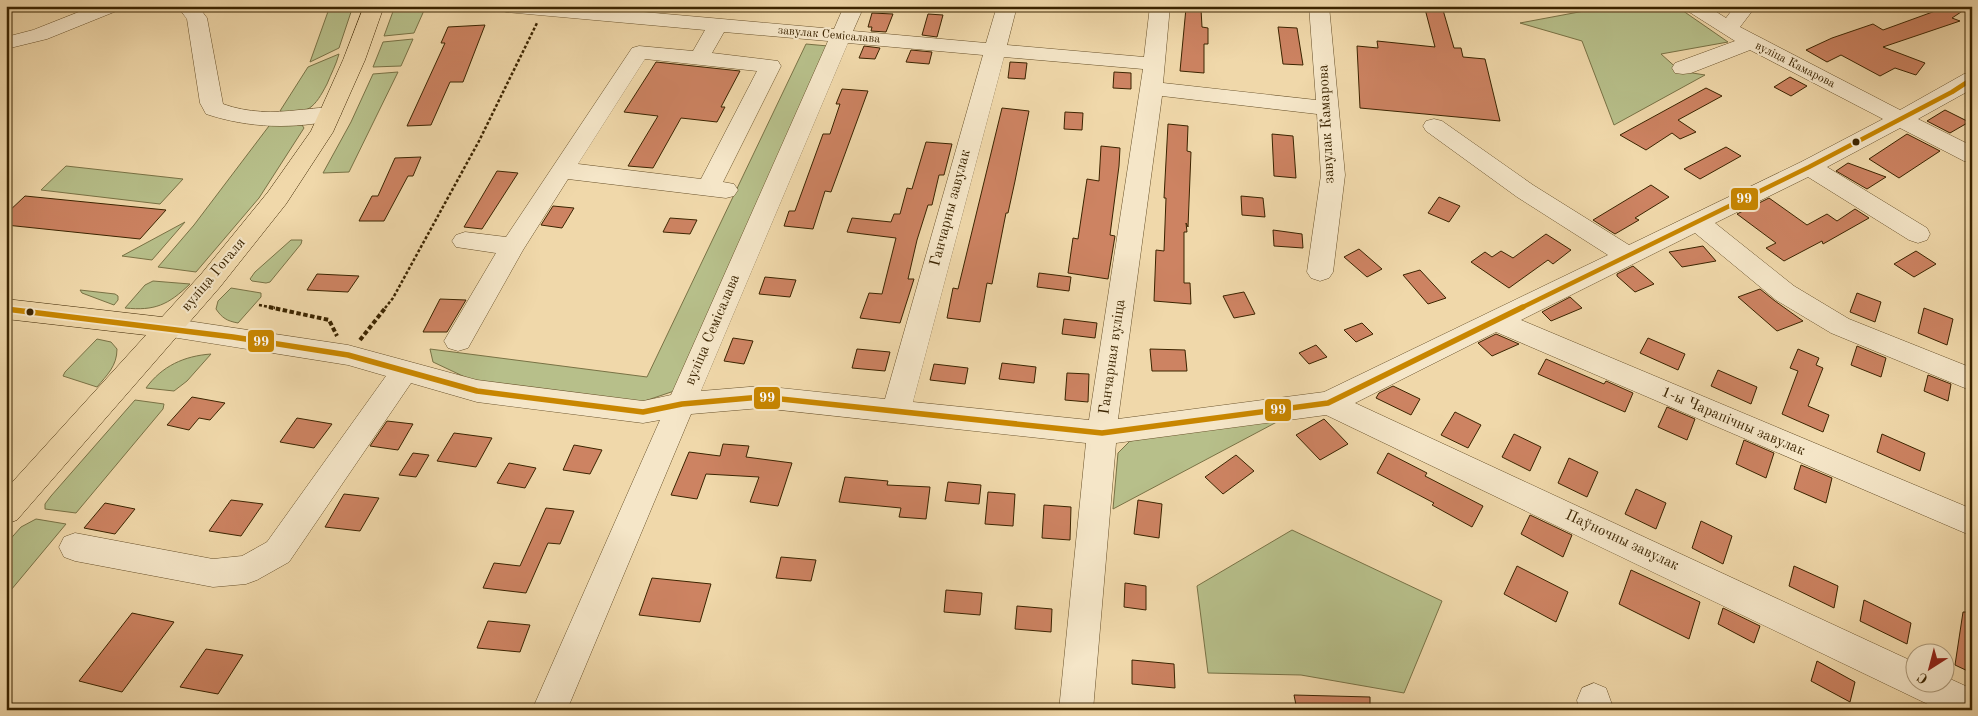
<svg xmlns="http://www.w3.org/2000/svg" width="1978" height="716" font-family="'Old Standard TT',serif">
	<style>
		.green { fill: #b7bf8a; stroke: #797245 }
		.building { fill: #cd8362; stroke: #3b2400 }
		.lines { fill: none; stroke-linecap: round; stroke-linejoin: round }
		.minor-casing { stroke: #68512a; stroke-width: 1 }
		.major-casing { stroke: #3b2400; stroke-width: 1 }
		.path-far1 { stroke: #3b2400; stroke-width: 2.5; stroke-dasharray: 3 2; stroke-linecap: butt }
		.path { stroke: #3b2400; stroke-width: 4; stroke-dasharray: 4.5 2.5; stroke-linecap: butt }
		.minor { fill: #f5e6c8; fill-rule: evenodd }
		.major { fill: #f0d8aa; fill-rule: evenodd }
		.bus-1-far1-casing { stroke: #f5e6c8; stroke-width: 8 }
		.bus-1-casing { stroke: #f5e6c8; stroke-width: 9 }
		.bus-1-far1 { stroke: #c88600; stroke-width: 4.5 }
		.bus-1 { stroke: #c88600; stroke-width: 5.5 }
		.bus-dot { fill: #3b2400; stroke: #f5e6c8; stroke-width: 2 }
		.labels { text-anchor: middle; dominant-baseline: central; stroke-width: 4; stroke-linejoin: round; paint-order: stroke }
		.far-street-label { font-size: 12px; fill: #3b2400; stroke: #f5e6c8 }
		.street-label { font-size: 15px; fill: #3b2400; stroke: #f5e6c8 }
		.line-badge { stroke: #f5e6c8; stroke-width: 2 }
		.badge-label { font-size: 14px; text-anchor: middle; font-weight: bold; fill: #fff }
	</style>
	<rect width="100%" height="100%" fill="#f0d8aa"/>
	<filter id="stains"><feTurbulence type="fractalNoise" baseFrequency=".004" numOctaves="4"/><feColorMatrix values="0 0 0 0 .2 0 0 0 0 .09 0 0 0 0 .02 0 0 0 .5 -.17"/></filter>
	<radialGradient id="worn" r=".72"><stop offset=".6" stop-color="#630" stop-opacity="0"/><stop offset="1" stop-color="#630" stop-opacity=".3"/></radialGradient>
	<g class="green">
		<polygon points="330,6 353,6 339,48 310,62"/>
		<polygon points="395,6 426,6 414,33 384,36"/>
		<path d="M716,6H800C772,15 745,10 716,6Z"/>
		<polygon points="1611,6 1676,6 1728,42 1661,54 1680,71 1705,75 1614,125 1582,41 1520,23"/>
		<polygon points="413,39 401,66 373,67 383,42"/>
		<polygon points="806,44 828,46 677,390 636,404 484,386 433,362 430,349 647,377"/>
		<path d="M339,54C336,65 331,74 327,84C315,107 308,116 280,111L308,67Z"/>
		<polygon points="398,72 349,172 323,173 351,122 373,74"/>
		<polygon points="272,122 300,122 304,128 259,198 196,272 158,267 194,225"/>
		<polygon points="66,166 183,179 160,204 41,190"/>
		<polygon points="185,222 152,260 122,256"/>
		<polygon points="291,240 302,240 301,244 270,282 266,283 252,281 250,279 255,272"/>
		<path d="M153,281L190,284C168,305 155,311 125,308L145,285Z"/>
		<path d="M231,288L261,293V297L238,323C227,321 222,318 216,309L218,301Z"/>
		<polygon points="80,290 115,294 118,296 118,300 114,305 82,293"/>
		<path d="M97,339L111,342L117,349C117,366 107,375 97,387L63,376L65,372Z"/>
		<path d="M211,354L187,381L174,391L146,388C162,366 184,356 211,354Z"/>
		<polygon points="135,400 164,404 163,409 76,513 45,509 45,504 51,496"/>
		<polygon points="1290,415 1113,509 1118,453 1130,441"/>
		<polygon points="36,519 66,524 6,596 6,544 21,527"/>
		<polygon points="1292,530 1442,601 1404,693 1301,675 1208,673 1197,586"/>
	</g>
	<g class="building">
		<polygon points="1949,6 1970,6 1952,18 1960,21 1883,47 1925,63 1916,75 1895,68 1880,76 1841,55 1827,62 1806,50 1832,38 1873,24 1883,30"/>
		<polygon points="1186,8 1201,9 1202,27 1208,28 1208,44 1204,44 1204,73 1180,71"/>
		<polygon points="1425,9 1443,10 1454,48 1461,48 1463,57 1485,59 1500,121 1360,108 1357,46 1378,48 1377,41 1435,47"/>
		<polygon points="872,13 893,14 886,32 871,31 872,27 868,27"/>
		<polygon points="928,14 943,15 937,37 922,35"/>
		<polygon points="485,25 463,82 450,82 431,125 407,126 445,43 441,43 448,27"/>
		<polygon points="1278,27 1297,28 1303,65 1283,64"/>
		<polygon points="864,46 880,48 875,59 859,58"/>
		<polygon points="911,50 932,52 929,64 906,62"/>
		<polygon points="656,62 740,71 721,107 725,107 717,122 681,118 653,168 628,166 658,116 624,112"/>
		<polygon points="1010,62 1027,63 1025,79 1008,78"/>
		<polygon points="1114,72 1131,73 1131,89 1113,88"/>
		<polygon points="1790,77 1807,86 1791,96 1774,87"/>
		<polygon points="1706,88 1722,96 1678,120 1696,132 1680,139 1672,133 1646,150 1620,135"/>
		<polygon points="842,89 868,91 831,192 825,191 813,229 784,226 789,211 795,211 823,134 830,134 840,104 836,104"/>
		<polygon points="1002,108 1029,111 1015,181 1008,213 1006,213 992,284 987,283 980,322 947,318 953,288 958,289"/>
		<polygon points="1945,110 1969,122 1950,133 1927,121"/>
		<polygon points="1065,112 1083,113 1082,130 1064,129"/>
		<polygon points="1168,124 1188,126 1187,151 1191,152 1188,227 1186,223 1187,232 1184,232 1184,283 1190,283 1191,304 1154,301 1156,250 1164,251 1166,198 1164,198"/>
		<polygon points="1272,134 1293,136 1296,178 1274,176"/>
		<polygon points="1907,134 1940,151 1899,178 1869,159"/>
		<polygon points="926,142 952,144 944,175 939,175 932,205 928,205 917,240 908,279 914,279 900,323 860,318 869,293 882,294 896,238 847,232 852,218 891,222 894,214 900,214 907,188 912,189"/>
		<polygon points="1101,146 1120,148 1119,166 1110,235 1115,236 1108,279 1068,273 1073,238 1078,239 1087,179 1099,181"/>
		<polygon points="1726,147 1741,156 1700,179 1684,169"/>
		<polygon points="421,157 413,176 408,176 384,221 359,221 372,196 378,196 395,158"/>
		<polygon points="1848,163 1886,177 1867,189 1836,171"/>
		<polygon points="497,171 518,173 482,229 464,227"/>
		<polygon points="1651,185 1669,197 1635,218 1639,220 1615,234 1593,220"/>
		<polygon points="25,196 166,210 140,239 6,225 6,214"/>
		<polygon points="1241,196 1263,198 1265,217 1242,215"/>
		<polygon points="1439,197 1460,206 1449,222 1428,213"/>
		<polygon points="1769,198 1807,225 1827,214 1837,221 1855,209 1869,218 1823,244 1822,241 1784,261 1766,248 1776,243 1737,214"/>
		<polygon points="553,206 574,208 562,228 541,225"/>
		<polygon points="670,218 697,220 690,234 663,232"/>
		<polygon points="1273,230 1302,234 1303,248 1274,246"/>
		<polygon points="1546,234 1571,250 1553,264 1548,260 1509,288 1471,262 1485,252 1492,257 1501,251 1513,258"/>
		<polygon points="1703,246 1716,261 1682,267 1669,252"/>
		<polygon points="1359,249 1382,269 1367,277 1344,257"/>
		<polygon points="1916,251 1936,264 1914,277 1894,264"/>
		<polygon points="1633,266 1654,284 1635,292 1617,276 1617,274"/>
		<polygon points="1420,270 1446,298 1428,304 1403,275"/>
		<polygon points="1039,273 1071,277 1069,291 1037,287"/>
		<polygon points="317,274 359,276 348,292 307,290"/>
		<polygon points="765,277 796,280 790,297 759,294"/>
		<polygon points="1760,289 1775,301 1803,321 1777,331 1738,297"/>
		<polygon points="1244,292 1255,314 1234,318 1223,296"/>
		<polygon points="1857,293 1881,302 1875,322 1850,312"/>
		<polygon points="1570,297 1582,308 1551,321 1542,312"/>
		<polygon points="440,299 466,300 447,332 423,332"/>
		<polygon points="1924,308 1953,319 1947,345 1918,333"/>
		<polygon points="1064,319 1097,323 1095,338 1062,334"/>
		<polygon points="1362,323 1373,334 1356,342 1344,330"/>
		<polygon points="1496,334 1519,344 1492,356 1478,343"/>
		<polygon points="733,338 753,341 744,364 724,361"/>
		<polygon points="1648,338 1685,354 1678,370 1640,353"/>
		<polygon points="1316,345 1327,357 1309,364 1299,353"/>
		<polygon points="1857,346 1886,358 1881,377 1851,365"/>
		<polygon points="857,349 890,352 885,371 852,368"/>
		<polygon points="1150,349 1185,350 1187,371 1152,371"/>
		<polygon points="1798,349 1819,358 1816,365 1823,368 1808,406 1829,415 1823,432 1782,414 1798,371 1790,368"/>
		<polygon points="1546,359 1604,384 1606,381 1633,393 1625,412 1538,374"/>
		<polygon points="1002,363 1036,367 1034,383 999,379"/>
		<polygon points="934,364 968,368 965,384 930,380"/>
		<polygon points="1718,370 1757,387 1751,404 1711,386"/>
		<polygon points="1067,373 1089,374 1088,402 1065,400"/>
		<polygon points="1928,375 1951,384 1948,401 1924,391"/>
		<polygon points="1393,386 1420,399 1411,415 1376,398 1379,393"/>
		<polygon points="192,397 225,403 210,420 199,418 189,430 167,425"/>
		<polygon points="1667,407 1695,419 1687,440 1658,427"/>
		<polygon points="1455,412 1481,425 1468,448 1441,435"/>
		<polygon points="297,418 332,424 314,448 280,442"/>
		<polygon points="1324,419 1348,444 1320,460 1296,435"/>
		<polygon points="387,421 413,424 398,450 370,446"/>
		<polygon points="454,433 492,438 476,467 437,461"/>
		<polygon points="1514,434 1541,447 1530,471 1502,457"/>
		<polygon points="1882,434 1925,453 1920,471 1877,452"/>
		<polygon points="1744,440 1774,453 1766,478 1736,464"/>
		<polygon points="723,444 749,446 746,457 792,463 778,506 750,502 759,477 706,474 697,499 671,495 689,452 720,456"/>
		<polygon points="574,445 602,450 590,474 563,470"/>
		<polygon points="413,453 429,455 416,477 399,475"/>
		<polygon points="1388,453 1427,473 1425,476 1483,506 1472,527 1432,505 1434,503 1377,473"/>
		<polygon points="1236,455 1254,471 1223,494 1205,477"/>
		<polygon points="1569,458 1598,472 1587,497 1558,483"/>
		<polygon points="509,463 536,468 525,488 497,483"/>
		<polygon points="1801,465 1832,478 1826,503 1794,489"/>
		<polygon points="845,477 888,481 887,485 930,487 926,519 899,517 901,508 839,502"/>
		<polygon points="948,482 981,485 979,504 945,501"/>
		<polygon points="1636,489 1666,503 1656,529 1625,514"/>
		<polygon points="988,492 1015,494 1013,526 985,524"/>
		<polygon points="344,494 379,498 360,531 325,527"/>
		<polygon points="231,500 263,504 241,536 209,531"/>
		<polygon points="1138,500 1162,504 1159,538 1134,534"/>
		<polygon points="105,503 135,509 115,534 84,528"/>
		<polygon points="1044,505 1071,507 1070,540 1042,538"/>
		<polygon points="546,508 574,511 560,544 548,543 526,593 483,588 494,563 520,566"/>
		<polygon points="1530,515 1572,535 1563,557 1521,534"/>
		<polygon points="1701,521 1732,536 1723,564 1692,548"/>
		<polygon points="781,557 816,560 811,581 776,578"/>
		<polygon points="1517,566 1568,592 1556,622 1504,594"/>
		<polygon points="1794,566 1838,586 1834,608 1789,586"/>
		<polygon points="1631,570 1700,602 1689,639 1619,604"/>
		<polygon points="652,578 711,584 700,622 639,615"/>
		<polygon points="1125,583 1146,586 1146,610 1124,607"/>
		<polygon points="946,590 982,593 980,615 944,612"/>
		<polygon points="1864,600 1911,623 1907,644 1860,621"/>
		<polygon points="1017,606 1052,609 1051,632 1015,629"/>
		<polygon points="1723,608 1760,626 1754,643 1718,624"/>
		<polygon points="1963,612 1972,612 1972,673 1955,665"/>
		<polygon points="132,613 174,622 122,692 79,681"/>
		<polygon points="488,621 530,625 520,652 477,648"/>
		<polygon points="206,649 243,655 218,694 180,687"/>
		<polygon points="1132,660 1174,664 1175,688 1132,684"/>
		<polygon points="1817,661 1855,682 1850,702 1811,681"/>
		<polygon points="1294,695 1370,697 1370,710 1297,710"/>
	</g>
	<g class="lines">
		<defs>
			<g id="minor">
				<polygon points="94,6 122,6 119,10 47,39 6,49 6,37 33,30"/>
				<path d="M177,6H198L207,18L223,104C248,113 273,113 299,110C312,109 325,106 338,109L341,114L338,119C295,130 248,128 206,114L200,103L187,19Z"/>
				<path d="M496,6H576L834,29L844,6H864L853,31L986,43L997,6H1017L1007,45L1144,57L1150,6H1170L1163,83L1316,100L1309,6H1329L1345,175L1333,272L1329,278L1320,281L1311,278L1307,272L1321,175L1317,114L1162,96L1118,419L1324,392L1608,255L1517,197L1426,131L1423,126L1426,121L1434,119L1442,121L1533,185L1629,245L1801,162L1883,119L1750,50L1691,73L1683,74L1675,73L1672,68L1675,63L1735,41L1686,10L1683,6H1707L1726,18L1735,6H1756L1740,27L1900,110L1964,74L1972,73V89L1918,119L1972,146V163L1964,161L1900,128L1827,167L1927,228L1930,234L1927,240L1918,243L1909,240L1808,177L1715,223L1794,286L1849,319L1972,368V391L1831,333L1776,300L1695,233L1521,320L1972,509V536L1496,332L1355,403L1916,663V684H1946V677L1972,689V710H1940L1326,415L1116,443L1093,710H1059L1086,443L761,408L691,414L567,710H532L660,420L643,423L477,402L411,383L289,562L257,580L246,584L213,587L75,561L64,557L59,547L64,537L75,533L213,559L242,556L267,542L386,376L348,365L159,335L155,328L159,321L168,318L348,345L477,380L643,401L671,395L828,41L724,32L712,53L770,60L778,61L781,66L723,182L734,184L738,190L734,196L726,198L568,179L523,250L468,348L458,351L448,348L444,341L496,253L456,247L452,241L456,235L465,232L506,237L632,48L639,46L693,51L705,30L506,12L499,10ZM848,43L983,55L885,399L761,386L701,391ZM1004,57L1143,69L1089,420L913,402ZM645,59L757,71L701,179L578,164Z"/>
				<polygon points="1594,683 1606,688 1614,710 1579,710 1577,700 1582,688"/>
			</g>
			<polygon id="major" points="364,6 384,6 365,60 333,132 286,204 220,287 17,520 6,524 6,489 146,335 6,319 6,299 162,317 202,273 268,192 311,131 343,60"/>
		</defs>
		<use href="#minor" class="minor-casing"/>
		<use href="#major" class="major-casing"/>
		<g class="path-far1">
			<polyline points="259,305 275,308"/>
			<polyline points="385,308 393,298 479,141 537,23"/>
		</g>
		<g class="path">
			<polyline points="269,307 329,320 337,336"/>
			<polyline points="360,340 386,307"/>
		</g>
		<use href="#minor" class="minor"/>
		<use href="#major" class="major"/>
		<defs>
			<polyline id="bus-1-far1" points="1521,308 1809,167 1952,92 1972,79"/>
			<polyline id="bus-1" points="6,309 233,337 348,355 477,391 643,412 682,404 761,397 1102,433 1328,403 1523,307"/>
		</defs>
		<use href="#bus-1-far1" class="bus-1-far1-casing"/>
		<use href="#bus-1" class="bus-1-casing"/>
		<use href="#bus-1-far1" class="bus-1-far1"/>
		<use href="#bus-1" class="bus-1"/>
	</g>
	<g class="bus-dot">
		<circle cx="1856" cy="142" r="4.5"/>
		<circle cx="30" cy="312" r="4.5"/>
	</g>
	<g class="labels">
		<g class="far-street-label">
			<text transform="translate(829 35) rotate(5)">завулак Семісалава</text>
			<text transform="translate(1795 65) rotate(27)">вуліца Камарова</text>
		</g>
		<g class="street-label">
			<text transform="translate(1327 124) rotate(-93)">завулак Камарова</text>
			<text transform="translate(951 208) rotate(-75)">Ганчарны завулак</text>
			<text transform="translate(214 275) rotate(-50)">вуліца Гогаля</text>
			<text transform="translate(713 330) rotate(-67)">вуліца Семісалава</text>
			<text transform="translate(1113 357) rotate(-82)">Ганчарная вуліца</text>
			<text transform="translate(1733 422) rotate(23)">1-ы Чарапічны завулак</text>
			<text transform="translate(1622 541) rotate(25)">Паўночны завулак</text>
		</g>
	</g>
	<g class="line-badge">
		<rect x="1730" y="187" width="29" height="24" rx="5" fill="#c88600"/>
		<rect x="247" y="329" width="28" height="24" rx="5" fill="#c88600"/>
		<rect x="753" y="386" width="28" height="24" rx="5" fill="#c88600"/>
		<rect x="1264" y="398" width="28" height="24" rx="5" fill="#c88600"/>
	</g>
	<g class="badge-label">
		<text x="1744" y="203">99</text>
		<text x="261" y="346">99</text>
		<text x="767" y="402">99</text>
		<text x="1278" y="414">99</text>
	</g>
	<rect width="1978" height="716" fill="none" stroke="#f0d8aa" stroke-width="25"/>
	<rect x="8" y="8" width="1963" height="701" fill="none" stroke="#3b2400" stroke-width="2.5"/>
	<rect x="12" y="12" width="1953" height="691" fill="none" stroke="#3b2400"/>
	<g transform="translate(1930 668) rotate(216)"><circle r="24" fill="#f5e6c8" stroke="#ab9878"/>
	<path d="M0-4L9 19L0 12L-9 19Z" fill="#8f2418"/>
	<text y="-8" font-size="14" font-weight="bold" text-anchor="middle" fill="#3b2400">С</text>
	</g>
	<rect width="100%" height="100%" filter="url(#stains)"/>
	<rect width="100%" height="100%" fill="url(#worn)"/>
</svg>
